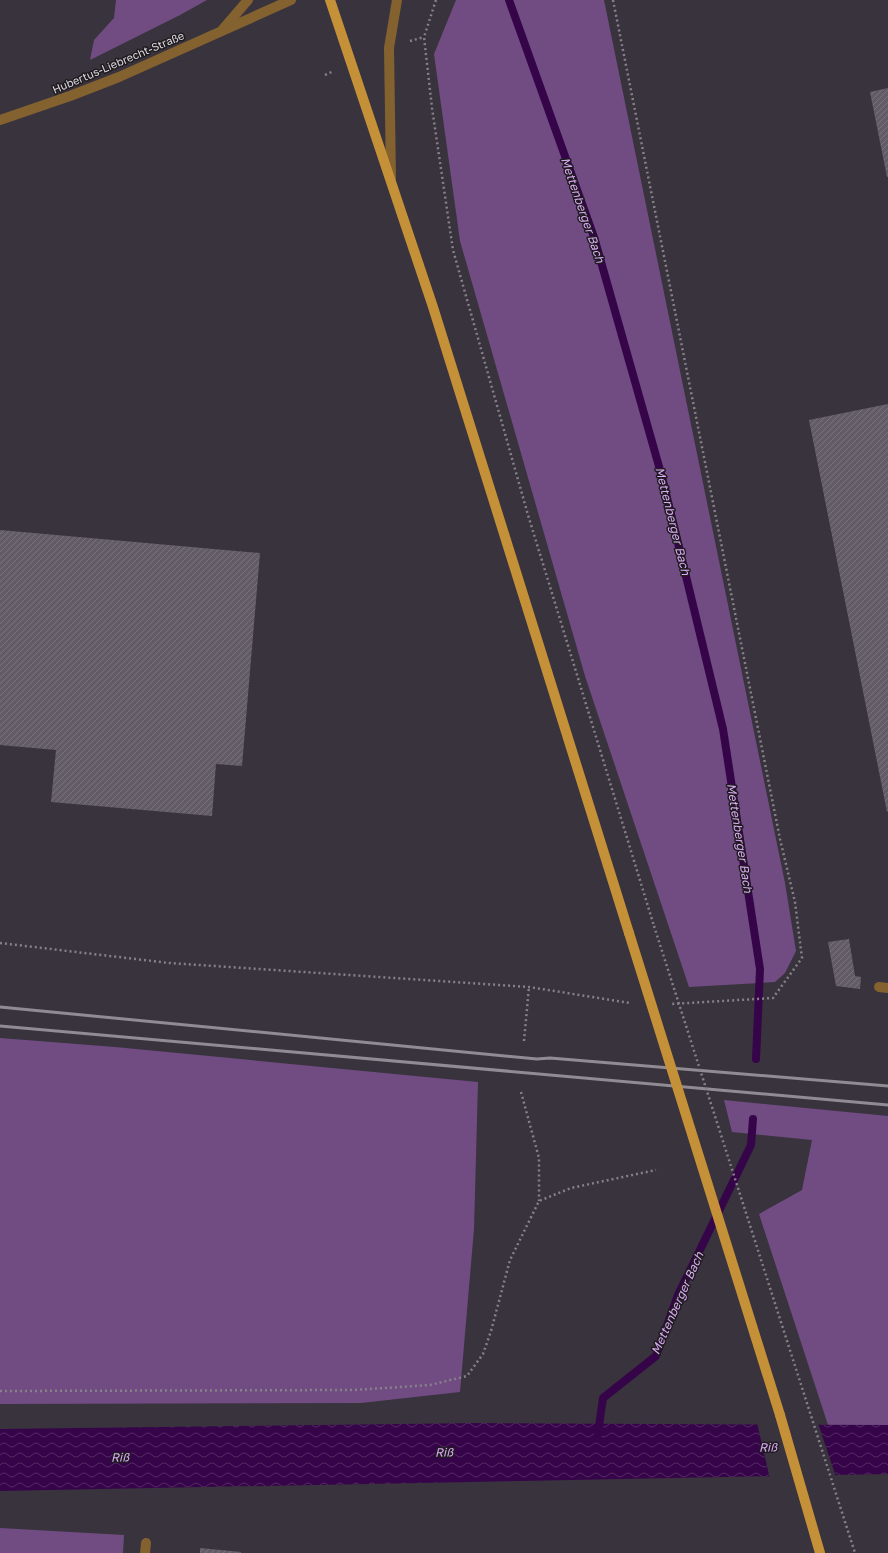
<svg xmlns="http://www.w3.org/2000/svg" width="888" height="1553" font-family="'Golos Text',sans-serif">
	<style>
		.green { fill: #704c83 }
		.water { fill: url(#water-waves) }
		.pier { fill: #39333d }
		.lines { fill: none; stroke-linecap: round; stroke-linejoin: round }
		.stream { stroke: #360549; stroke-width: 8 }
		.building { fill: url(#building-hatch) }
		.path { stroke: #868189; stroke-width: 2.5; stroke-dasharray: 2 3; stroke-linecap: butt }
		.minor { stroke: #836230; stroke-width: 10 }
		.major { stroke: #c49038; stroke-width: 10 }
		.rail { stroke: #918c94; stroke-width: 3 }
		.path-bridge { stroke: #868189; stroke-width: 2.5; stroke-dasharray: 2 3; stroke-linecap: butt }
		.major-bridge { stroke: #c49038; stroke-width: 10 }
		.labels { text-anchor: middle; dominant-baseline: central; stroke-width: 3; stroke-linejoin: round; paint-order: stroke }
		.street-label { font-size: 11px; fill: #ddd9df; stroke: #1f1c20 }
		.water-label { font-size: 12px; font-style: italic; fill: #dcaaf6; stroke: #1f1c20 }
	</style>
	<defs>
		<pattern id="water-waves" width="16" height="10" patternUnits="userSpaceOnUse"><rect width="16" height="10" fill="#360549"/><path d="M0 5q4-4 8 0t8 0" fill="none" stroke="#532963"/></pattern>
		<pattern id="building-hatch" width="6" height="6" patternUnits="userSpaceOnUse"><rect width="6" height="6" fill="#635c67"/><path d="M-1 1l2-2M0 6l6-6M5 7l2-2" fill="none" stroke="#79737c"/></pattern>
	</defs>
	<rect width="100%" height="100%" fill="#39333d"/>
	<g class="green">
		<polygon points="116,0 207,0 180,15 90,60 94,40 114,18"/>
		<polygon points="456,0 604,0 785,883 796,951 785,973 775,982 689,987 585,676 460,241 434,54"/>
		<polygon points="0,1038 115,1047 478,1082 474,1229 460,1392 361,1403 0,1404"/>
		<polygon points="724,1100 888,1116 888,1425 828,1425 759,1214 802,1190 812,1140 732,1132"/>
		<polygon points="0,1528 124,1535 123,1553 0,1553"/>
	</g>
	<polygon class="water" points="477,1423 888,1425 888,1474 0,1491 0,1429"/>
	<polygon class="pier" points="757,1423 818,1423 836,1477 770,1479"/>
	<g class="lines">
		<g class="stream">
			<polyline points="509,0 594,237 662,477 723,729 760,969 756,1059"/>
			<polyline points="598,1433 603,1398 656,1356 678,1295 751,1145 753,1119"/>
		</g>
	</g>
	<g class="building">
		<polygon points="888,88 888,177 887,177 870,92"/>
		<polygon points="888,404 888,811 887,812 809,420"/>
		<polygon points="0,530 260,553 242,766 216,764 212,816 51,802 56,750 0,745"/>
		<polygon points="849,939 855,976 861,977 860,989 836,986 828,942"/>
		<polygon points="200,1548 241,1552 241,1553 200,1553"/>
	</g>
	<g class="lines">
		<g class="path">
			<polyline points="436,0 424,37 432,108 453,250 528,515 654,926"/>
			<polyline points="613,0 780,839 795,902 802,958 773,998 671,1004"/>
			<polyline points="410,41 424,37"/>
			<polyline points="325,75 334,71"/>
			<polyline points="0,943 169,963 529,987 630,1003"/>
			<polyline points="524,1041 529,987"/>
			<polyline points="521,1092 539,1158 539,1201"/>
			<polyline points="0,1391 354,1390 430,1385 467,1376 483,1354 491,1331 510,1260 539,1201 571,1188 656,1170"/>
		</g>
		<g class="minor">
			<polyline points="223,29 248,0"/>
			<polyline points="0,120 70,96 119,77 291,0"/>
			<polyline points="391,178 389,48 397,0"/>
			<polyline points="879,987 888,988"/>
			<polyline points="145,1553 146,1543"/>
		</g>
		<g class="major">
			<polyline points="330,0 433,307 629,933"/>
			<polyline points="780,1415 820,1553"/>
		</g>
		<g class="rail">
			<polyline points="0,1007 537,1059 550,1058 888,1086"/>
			<polyline points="0,1026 888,1105"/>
		</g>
		<polyline class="path-bridge" points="654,926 855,1553"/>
		<polyline class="major-bridge" points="629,933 780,1415"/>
	</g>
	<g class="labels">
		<g class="street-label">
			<text transform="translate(118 62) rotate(-23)">Hubertus-Liebrecht-Straße</text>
		</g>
		<g class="water-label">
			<text transform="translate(583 210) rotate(71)">Mettenberger Bach</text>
			<text transform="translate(673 521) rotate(76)">Mettenberger Bach</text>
			<text transform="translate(740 838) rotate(81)">Mettenberger Bach</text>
			<text transform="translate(677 1303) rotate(-66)">Mettenberger Bach</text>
			<text transform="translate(768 1447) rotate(-1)">Riß</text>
			<text transform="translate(444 1452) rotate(-1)">Riß</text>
			<text transform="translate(120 1457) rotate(-1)">Riß</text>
		</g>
	</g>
</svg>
